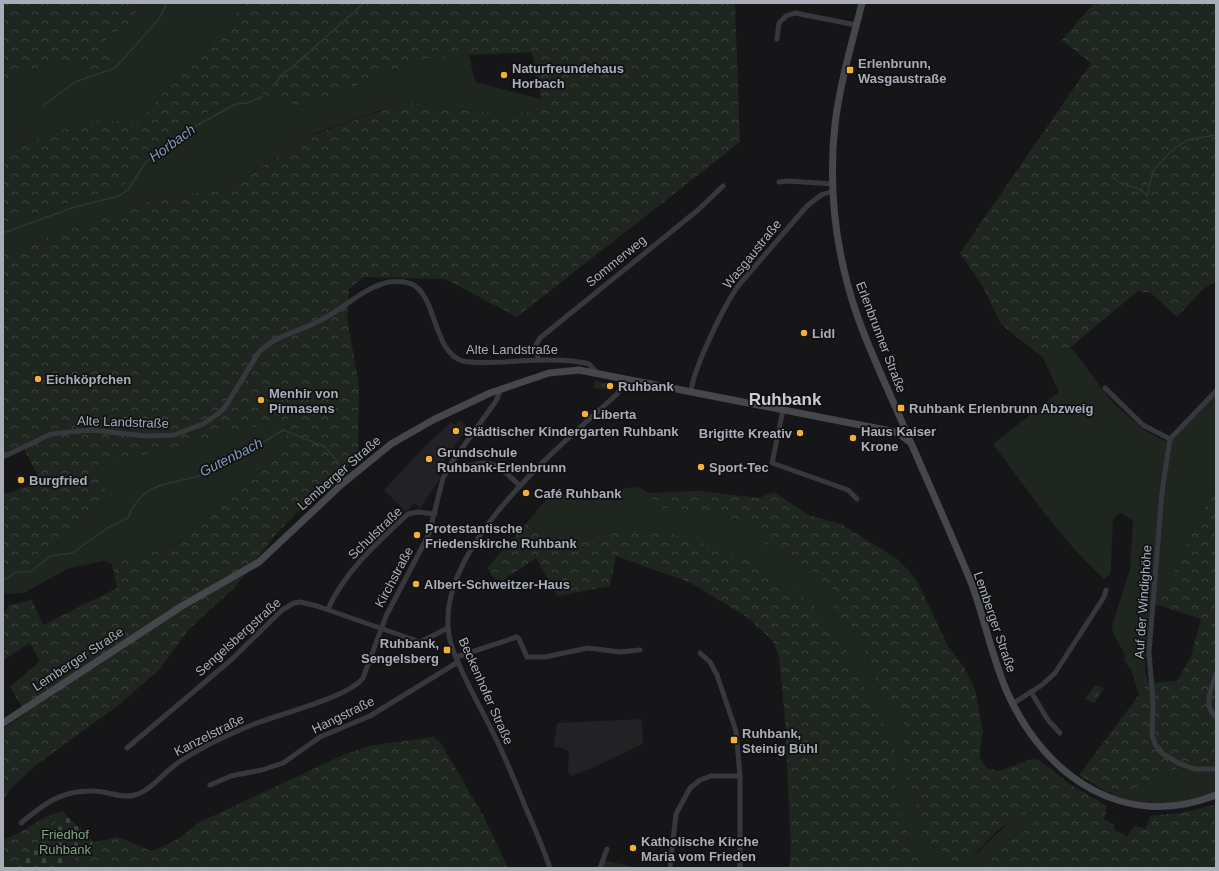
<svg xmlns="http://www.w3.org/2000/svg" width="1219" height="871" font-family="Helvetica,sans-serif">
	<style>
		.built { fill: #222225 }
		.green { fill: #1e261f }
		.forest { fill: url(#forest-crowns) }
		.cemetery { fill: url(#cemetery-stones) }
		.park { fill: url(#park-tufts) }
		.lines { fill: none; stroke-linecap: round; stroke-linejoin: round }
		.stream { stroke: #2c353c; stroke-width: 1.5 }
		.street { stroke: #37383d; stroke-width: 5 }
		.secondary { stroke: #45474d; stroke-width: 7 }
		.poi-dot { fill: #f2b134; stroke: #111113; stroke-width: 1.5 }
		.labels { text-anchor: middle; dominant-baseline: central; stroke-width: 3.5; stroke-linejoin: round; paint-order: stroke }
		.poi-label { font-size: 13px; font-weight: bold; fill: #a8adb8; stroke: #111113; text-anchor: start }
		.street-label { font-size: 13px; fill: #a8adb8; stroke: #111113 }
		.park-label { font-size: 13px; fill: #7fa381; stroke: #111113 }
		.water-label { font-size: 14px; font-style: italic; fill: #7f9bb3; stroke: #111113 }
		.district-label { font-size: 17px; font-weight: bold; fill: #c9ccd4; stroke: #111113 }
	</style>
	<defs>
		<pattern id="forest-crowns" width="20" height="18" patternUnits="userSpaceOnUse"><rect width="20" height="18" fill="#1e261f"/><path d="M2 6a3 3 0 1 1 6 0M12 15a3 3 0 1 1 6 0" fill="none" stroke="#3c433d"/></pattern>
		<pattern id="cemetery-stones" width="16" height="16" patternUnits="userSpaceOnUse"><rect width="16" height="16" fill="#1e261f"/><path d="M2 7V4a2 2 0 0 1 4 0v3zM10 15v-3a2 2 0 0 1 4 0v3z" fill="#3c433d"/></pattern>
		<pattern id="park-tufts" width="24" height="20" patternUnits="userSpaceOnUse"><rect width="24" height="20" fill="#1e261f"/><path d="M3 7l-1-3M5 7V3M7 7l1-3M15 17l-1-3M17 17v-4M19 17l1-3" fill="none" stroke="#3c433d"/></pattern>
	</defs>
	<rect width="100%" height="100%" fill="#161618"/>
	<g class="built">
		<polygon points="459,420 468,427 435,473 441,477 420,508 414,503 406,512 384,490 426,445 451,422 455,425"/>
		<polygon points="642,719 643,744 590,769 571,776 568,771 569,752 563,748 554,747 557,723"/>
	</g>
	<g class="green">
		<polygon points="142,3 246,3 137,122 99,120 76,125 3,152 3,84 30,70 77,61 91,80 121,59 103,42 129,23"/>
		<polygon points="469,55 475,82 541,99 539,111 505,115 405,102 313,134 233,185 187,195 145,202 3,254 3,223 120,188 183,123 256,92 300,107 421,60"/>
		<path d="M1071,347L1112,402L1144,430L1171,444L1172,440L1216,393V483L1158,605L1150,606L1145,670L1148,683L1139,694L1131,670L1124,660L1125,655L1113,633L1112,626L1130,569L1133,520L1121,513L1117,515L1113,519L1111,567L1110,574L1104,579C1063,542 1026,488 993,444L1059,392L1043,358Z"/>
		<polygon points="290,417 283,452 178,543 112,564 103,561 67,569 24,593 3,594 3,564 27,569 87,518 107,496 99,466"/>
		<polygon points="638,487 649,493 657,508 707,511 746,523 766,544 794,557 838,593 832,614 862,633 865,652 883,699 902,717 904,728 903,756 908,787 916,801 918,823 929,843 947,854 954,862 967,863 1009,822 1019,814 1031,812 1036,822 1022,833 1000,844 972,868 926,868 913,851 895,789 895,743 876,712 652,529 618,530 559,547 526,524 549,496"/>
		<path d="M1178,768L1216,773V792C1199,802 1152,805 1132,801C1123,799 1114,794 1105,791L1131,790Z"/>
		<polygon points="604,860 638,868 602,868"/>
	</g>
	<g class="forest">
		<polygon points="3,3 142,3 129,23 103,42 121,59 91,81 77,61 30,70 3,84"/>
		<polygon points="246,3 735,3 740,142 517,317 445,279 364,277 349,289 347,317 359,386 358,451 352,463 331,478 277,533 234,588 189,629 159,670 120,704 35,766 10,789 3,802 3,729 26,713 10,687 40,661 30,643 3,660 3,616 9,605 32,600 43,625 117,588 112,564 178,543 283,452 290,418 99,466 107,496 87,518 27,569 3,564 3,493 10,493 40,480 23,447 3,456 3,254 145,202 187,195 233,185 310,136 405,102 505,115 538,111 541,99 532,52 469,55 421,60 300,107 256,92 183,123 120,188 3,223 3,152 76,125 99,120 137,122"/>
		<polygon points="1094,3 1216,3 1216,281 1202,290 1177,317 1151,293 1138,291 1071,347 1043,358 1001,324 983,287 960,253 1091,63 1062,40"/>
		<polygon points="1216,483 1216,773 1178,768 1131,790 1105,791 1079,775 1148,683 1177,681 1191,656 1201,619 1158,605"/>
		<path d="M701,491L758,498C764,497 769,492 776,493L808,515L841,524L896,558L910,572L918,583L948,646L964,667L975,689L983,733L980,749V759L987,768L999,771L1032,759L1039,760L1071,785L1107,806L1104,820L1115,825L1114,829L1127,837L1134,826L1146,829L1150,816L1181,813L1213,805L1216,810V868H972L1000,844L1022,833L1035,822L1031,812C1005,817 985,844 967,863L954,862L947,854L929,843L918,823L916,801L908,787L903,756L904,728L902,717L883,699L865,652L862,633L832,614L838,593L794,557L766,544L746,523L707,511L657,508L649,493Z"/>
		<polygon points="526,524 559,547 618,530 652,529 694,540 755,562 813,605 844,646 876,712 895,743 895,789 913,851 926,868 789,868 791,851 785,719 779,657 773,641 747,617 689,582 616,556 610,586 557,596 536,558 500,582 492,576 487,568"/>
		<polygon points="434,737 442,745 484,817 508,868 65,868 94,842 118,837 149,850 155,850 178,839 200,822 341,756 368,746"/>
		<path d="M63,811L64,813L16,868H3V839C25,834 40,815 63,811Z"/>
	</g>
	<polygon class="cemetery" points="64,813 94,842 65,868 16,868"/>
	<g class="park">
		<polygon points="595,381 609,384 608,390 594,388"/>
		<polygon points="1095,685 1104,688 1094,703 1085,699"/>
	</g>
	<g class="lines">
		<g class="stream">
			<polyline points="276,83 281,75 290,69 364,3"/>
			<polyline points="44,105 75,82 115,68 159,19 167,3"/>
			<polyline points="1112,177 1121,183"/>
			<polyline points="1126,185 1140,189 1147,196 1153,171 1170,152 1187,140 1216,135"/>
			<polyline points="3,233 75,207 119,196 128,190 145,163 179,135 236,104 247,103 262,97"/>
			<path d="M3,581L16,572H30L51,556L72,553L109,527L128,518C144,478 172,486 205,474C232,464 258,445 283,430L325,447L338,462"/>
		</g>
		<g class="street">
			<polyline points="777,39 779,23 786,16 795,13 856,25"/>
			<polyline points="779,182 788,181 833,184"/>
			<polyline points="538,360 536,345 540,338 698,210 723,186"/>
			<polyline points="1105,388 1143,425 1170,439"/>
			<polyline points="1216,391 1170,439 1162,492 1149,653 1153,702 1152,735 1155,744 1163,754 1180,764 1195,769 1216,769"/>
			<path d="M691,392C693,369 724,306 738,286L807,206L821,195L833,191"/>
			<polyline points="783,410 772,463 848,490 857,499"/>
			<path d="M3,457L51,434L60,433L91,430L146,436L174,435L203,424L219,413L225,407L259,352C278,334 301,331 323,319C344,308 365,287 389,282C397,281 408,281 415,286C437,301 434,353 463,361C476,364 491,362 505,362C528,360 549,359 571,361C577,362 584,362 589,364L596,372"/>
			<path d="M452,462C467,472 471,463 486,463C497,463 512,478 520,486"/>
			<path d="M328,609C345,571 378,542 408,514L418,512L435,514"/>
			<polyline points="700,653 710,662 717,675 736,731 740,776 740,868"/>
			<polyline points="456,657 517,637 519,639 527,657 545,657 588,648 620,652 640,650"/>
			<path d="M1216,674C1212,688 1202,706 1216,717"/>
			<polyline points="1031,692 1048,720 1060,733"/>
			<polyline points="1012,704 1042,685 1055,673 1104,597 1106,590"/>
			<polyline points="127,748 231,660 282,610 294,603 300,602 317,606 420,642 448,628"/>
			<polyline points="210,785 231,776 262,770 283,763 320,737 370,716 458,662"/>
			<path d="M21,823C47,801 67,787 103,792C113,794 125,798 135,795C152,790 164,772 179,762C200,748 225,736 249,726C275,715 348,698 363,678L386,616L429,534L443,478L452,462L496,401L501,389"/>
			<path d="M550,868C543,847 534,827 525,806C516,784 507,761 496,739C482,709 463,679 452,647C422,558 558,448 616,395L622,388L626,379"/>
			<polyline points="600,868 607,849"/>
			<polyline points="670,868 676,814 690,788 700,780 711,776 740,776"/>
		</g>
		<g class="secondary">
			<path d="M862,3C852,43 840,83 835,124C828,188 836,254 857,315C872,358 893,399 910,441"/>
			<path d="M3,723L182,606L259,562L342,484L391,444L433,420L490,393L549,373L579,370L886,430L898,433L911,443C931,489 952,536 971,582C985,619 992,659 1008,694C1046,778 1125,831 1216,795"/>
		</g>
	</g>
	<g class="poi-dot">
		<rect x="846" y="66" width="8" height="8" rx="2"/>
		<circle cx="504" cy="75" r="4"/>
		<circle cx="804" cy="333" r="4"/>
		<circle cx="38" cy="379" r="4"/>
		<circle cx="610" cy="386" r="4"/>
		<circle cx="261" cy="400" r="4"/>
		<rect x="897" y="404" width="8" height="8" rx="2"/>
		<circle cx="585" cy="414" r="4"/>
		<circle cx="456" cy="431" r="4"/>
		<circle cx="800" cy="433" r="4"/>
		<circle cx="853" cy="438" r="4"/>
		<circle cx="429" cy="459" r="4"/>
		<circle cx="701" cy="467" r="4"/>
		<circle cx="21" cy="480" r="4"/>
		<circle cx="526" cy="493" r="4"/>
		<circle cx="417" cy="535" r="4"/>
		<circle cx="416" cy="584" r="4"/>
		<rect x="443" y="646" width="8" height="8" rx="2"/>
		<rect x="730" y="736" width="8" height="8" rx="2"/>
		<circle cx="633" cy="848" r="4"/>
	</g>
	<g class="labels">
		<g class="poi-label">
			<text x="858" y="63">Erlenbrunn,<tspan x="858" dy="15">Wasgaustraße</tspan></text>
			<text x="512" y="68">Naturfreundehaus<tspan x="512" dy="15">Horbach</tspan></text>
			<text x="812" y="333">Lidl</text>
			<text x="46" y="379">Eichköpfchen</text>
			<text x="618" y="386">Ruhbank</text>
			<text x="269" y="393">Menhir von<tspan x="269" dy="15">Pirmasens</tspan></text>
			<text x="909" y="408">Ruhbank Erlenbrunn Abzweig</text>
			<text x="593" y="414">Liberta</text>
			<text x="464" y="431">Städtischer Kindergarten Ruhbank</text>
			<text x="861" y="431">Haus Kaiser<tspan x="861" dy="15">Krone</tspan></text>
			<text x="792" y="433" text-anchor="end">Brigitte Kreativ</text>
			<text x="437" y="452">Grundschule<tspan x="437" dy="15">Ruhbank-Erlenbrunn</tspan></text>
			<text x="709" y="467">Sport-Tec</text>
			<text x="29" y="480">Burgfried</text>
			<text x="534" y="493">Café Ruhbank</text>
			<text x="425" y="528">Protestantische<tspan x="425" dy="15">Friedenskirche Ruhbank</tspan></text>
			<text x="424" y="584">Albert-Schweitzer-Haus</text>
			<text x="439" y="643" text-anchor="end">Ruhbank,<tspan x="439" dy="15">Sengelsberg</tspan></text>
			<text x="742" y="733">Ruhbank,<tspan x="742" dy="15">Steinig Bühl</tspan></text>
			<text x="641" y="841">Katholische Kirche<tspan x="641" dy="15">Maria vom Frieden</tspan></text>
		</g>
		<g class="street-label">
			<text transform="translate(752 254) rotate(-51)">Wasgaustraße</text>
			<text transform="translate(616 261) rotate(-39)">Sommerweg</text>
			<text transform="translate(881 337) rotate(69)">Erlenbrunner Straße</text>
			<text x="512" y="349">Alte Landstraße</text>
			<text transform="translate(123 422) rotate(2)">Alte Landstraße</text>
			<text transform="translate(339 473) rotate(-41)">Lemberger Straße</text>
			<text transform="translate(375 533) rotate(-44)">Schulstraße</text>
			<text transform="translate(394 577) rotate(-62)">Kirchstraße</text>
			<text transform="translate(1143 602) rotate(-86)">Auf der Windighöhe</text>
			<text transform="translate(995 622) rotate(71)">Lemberger Straße</text>
			<text transform="translate(238 637) rotate(-42)">Sengelsbergstraße</text>
			<text transform="translate(78 659) rotate(-33)">Lemberger Straße</text>
			<text transform="translate(486 691) rotate(66)">Beckenhofer Straße</text>
			<text transform="translate(343 715) rotate(-26)">Hangstraße</text>
			<text transform="translate(209 735) rotate(-27)">Kanzelstraße</text>
		</g>
		<g class="park-label">
			<text x="65" y="834">Friedhof<tspan x="65" dy="15">Ruhbank</tspan></text>
		</g>
		<g class="water-label">
			<text transform="translate(172 143) rotate(-36)">Horbach</text>
			<text transform="translate(231 457) rotate(-27)">Gutenbach</text>
		</g>
		<g class="district-label">
			<text x="785" y="399">Ruhbank</text>
		</g>
	</g>
	<rect width="1219" height="871" fill="none" stroke="#a8adb8" stroke-width="8"/>
</svg>
